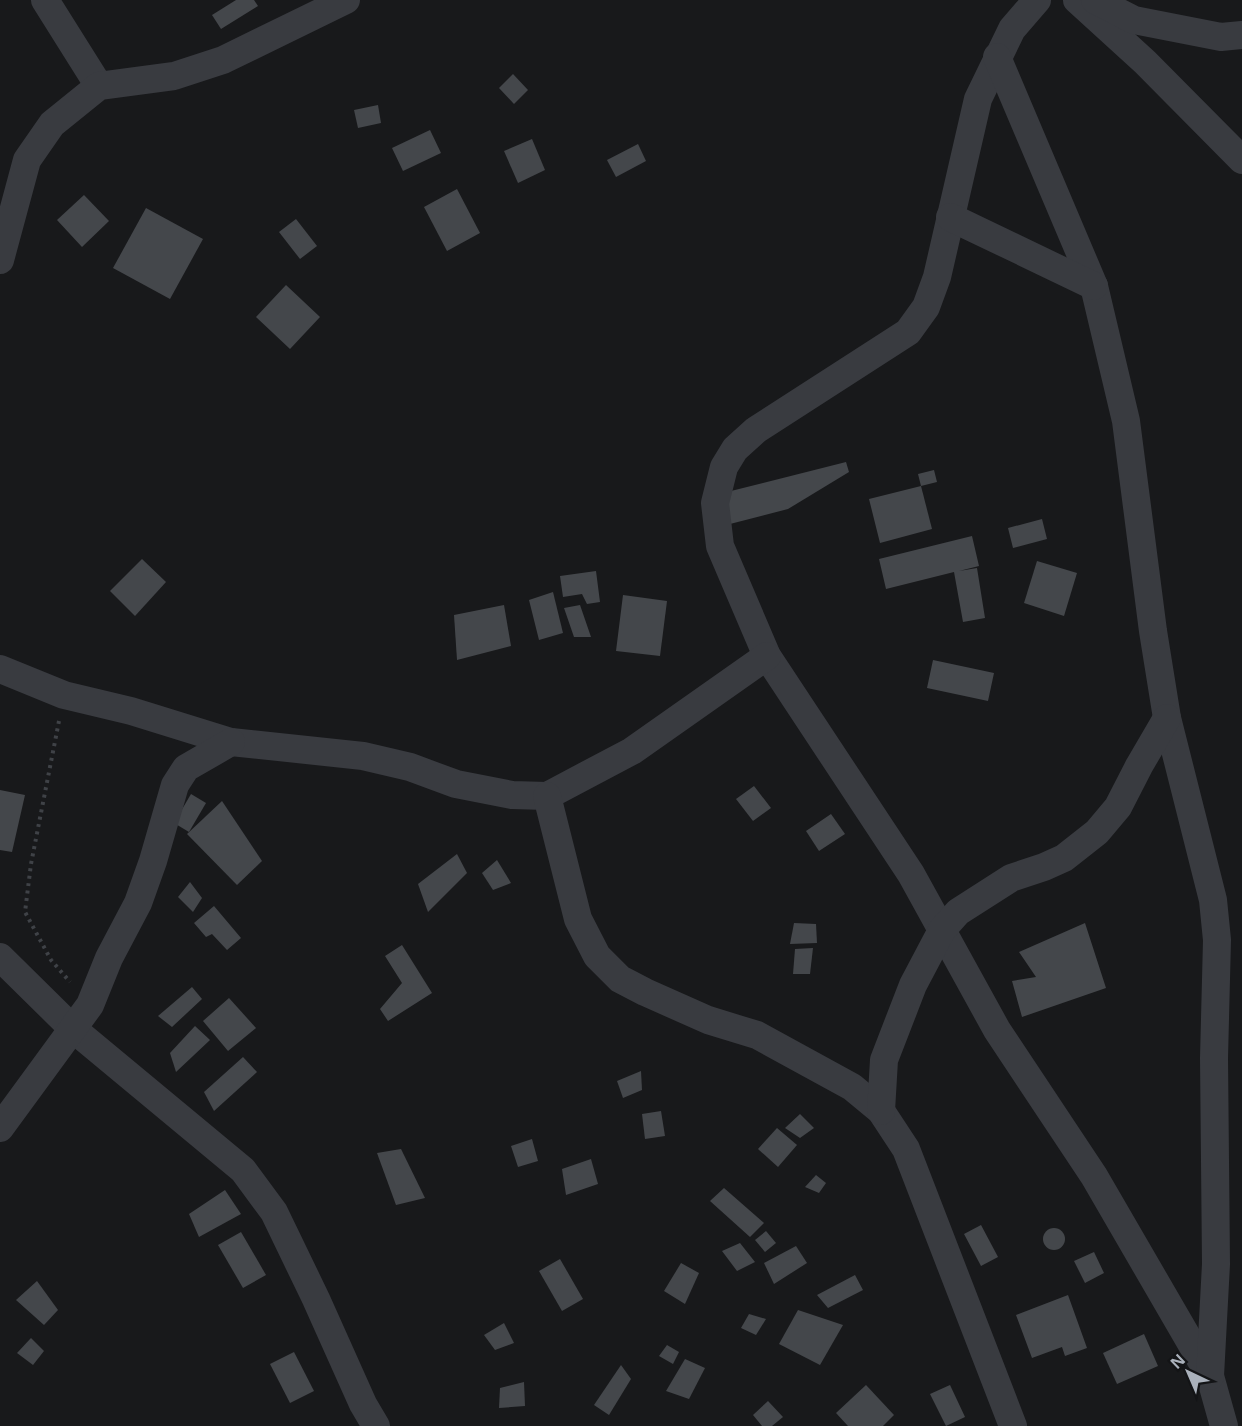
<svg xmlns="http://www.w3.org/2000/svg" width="1242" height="1426" font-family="'Open Sans',sans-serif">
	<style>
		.building { fill: #44474b }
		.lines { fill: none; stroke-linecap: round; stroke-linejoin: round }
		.path { stroke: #3f4247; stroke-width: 4; stroke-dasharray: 3 4.5; stroke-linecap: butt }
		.minor { stroke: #393b40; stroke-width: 28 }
	</style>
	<rect width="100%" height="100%" fill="#18191b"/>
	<g class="building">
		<polygon points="236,0 254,0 258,6 221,29 212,15"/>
		<polygon points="513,74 528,90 514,104 499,88"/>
		<polygon points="378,105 381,123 358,128 354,110"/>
		<polygon points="430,130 441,153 403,171 392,148"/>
		<polygon points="532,139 545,170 518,183 504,151"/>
		<polygon points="638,144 646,161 616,177 607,160"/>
		<polygon points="457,189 480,233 447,251 424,207"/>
		<polygon points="84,195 109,221 82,247 57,220"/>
		<polygon points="146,208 203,239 170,299 113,268"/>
		<polygon points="296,219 317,246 300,259 279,232"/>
		<polygon points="286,285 320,317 290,349 256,317"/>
		<polygon points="846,462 849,472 788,509 730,524 723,493"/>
		<polygon points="934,470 937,482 921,486 918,474"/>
		<polygon points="921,486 932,529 880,543 869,499"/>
		<polygon points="1042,519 1047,539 1013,548 1008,528"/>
		<polygon points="972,536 979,566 959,571 977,568 985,618 963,622 954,572 886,589 879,559"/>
		<polygon points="142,559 166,582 135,616 110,591"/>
		<polygon points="1037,561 1077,573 1064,616 1024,603"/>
		<polygon points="596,571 600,602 587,604 582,594 563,597 560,576"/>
		<polygon points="553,592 563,633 539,640 529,600"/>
		<polygon points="623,595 667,601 660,656 616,651"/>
		<polygon points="504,605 511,646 457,660 454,615"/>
		<polygon points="580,605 591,637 574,637 564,608"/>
		<polygon points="933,660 994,673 988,701 927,688"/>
		<polygon points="754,786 771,808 753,821 736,799"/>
		<polygon points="0,790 25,795 12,852 0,850"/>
		<polygon points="191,794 206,803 189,832 174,823"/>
		<polygon points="222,801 262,861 237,885 187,834"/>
		<polygon points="831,814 845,834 819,851 806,831"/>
		<polygon points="457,854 467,873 428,912 418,884"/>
		<polygon points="497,860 511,883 493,890 482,873"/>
		<polygon points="190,882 202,898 193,912 178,897"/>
		<polygon points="214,906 241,938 227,950 212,934 206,937 194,923"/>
		<polygon points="794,923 816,924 817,943 790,944"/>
		<polygon points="1085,923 1106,988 1022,1017 1012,981 1036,977 1019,952"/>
		<polygon points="402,945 432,993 388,1021 380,1009 402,983 385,956"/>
		<polygon points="813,948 810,974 793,974 795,949"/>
		<polygon points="192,987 202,999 172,1027 158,1016"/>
		<polygon points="229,998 256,1028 228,1051 203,1021"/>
		<polygon points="195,1026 210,1040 176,1072 170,1053"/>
		<polygon points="243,1057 257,1072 214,1111 204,1092"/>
		<polygon points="641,1071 642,1090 623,1098 617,1081"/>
		<polygon points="661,1111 665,1136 645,1139 642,1114"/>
		<polygon points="800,1114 814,1128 800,1138 785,1128"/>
		<polygon points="777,1128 797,1145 778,1167 758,1149"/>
		<polygon points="532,1139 538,1161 518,1167 511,1146"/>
		<polygon points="401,1149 425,1198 396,1205 377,1153"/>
		<polygon points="591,1159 598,1184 566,1195 562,1169"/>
		<polygon points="816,1175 826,1183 819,1193 805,1187"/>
		<polygon points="724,1188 764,1223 750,1237 710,1201"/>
		<polygon points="225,1190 241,1214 199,1237 189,1214"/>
		<polygon points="981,1225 998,1257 981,1266 964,1234"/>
		<circle cx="1054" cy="1239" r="11"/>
		<polygon points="766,1231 776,1243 765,1252 755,1240"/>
		<polygon points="241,1232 266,1275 243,1288 218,1245"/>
		<polygon points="740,1243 755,1262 737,1271 722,1251"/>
		<polygon points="796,1246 807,1263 774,1284 764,1263"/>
		<polygon points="1094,1252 1104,1273 1085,1283 1074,1261"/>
		<polygon points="560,1259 583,1299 562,1311 539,1271"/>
		<polygon points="681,1263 699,1273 685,1304 664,1291"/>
		<polygon points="855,1275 863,1290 828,1308 817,1295"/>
		<polygon points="37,1281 58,1310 44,1325 16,1300"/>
		<polygon points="1068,1295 1087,1348 1065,1356 1062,1347 1032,1358 1016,1315"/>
		<polygon points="798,1310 843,1325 820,1365 779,1344"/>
		<polygon points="749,1314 766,1319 756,1335 741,1328"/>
		<polygon points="504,1323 514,1343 495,1350 484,1335"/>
		<polygon points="1144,1334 1158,1366 1117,1384 1103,1353"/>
		<polygon points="31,1338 44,1351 33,1365 17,1353"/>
		<polygon points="667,1345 679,1352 673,1364 659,1356"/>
		<polygon points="294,1352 314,1391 290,1403 270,1364"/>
		<polygon points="685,1359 705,1368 689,1399 666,1391"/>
		<polygon points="621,1365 631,1379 609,1415 594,1405"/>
		<polygon points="524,1382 525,1406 499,1408 500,1388"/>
		<polygon points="866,1385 894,1415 883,1426 848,1426 836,1413"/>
		<polygon points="950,1385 965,1417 946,1426 930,1394"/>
		<polygon points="768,1401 783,1417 772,1426 762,1426 753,1415"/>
	</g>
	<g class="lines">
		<polyline class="path" points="59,721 31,864 25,912 51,960 70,982"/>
		<g class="minor">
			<polyline points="45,0 99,86"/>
			<polyline points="1037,0 1012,29 978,99 937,277 926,307 908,332 756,430 735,449 724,467 715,503 720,546 767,656 911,874 997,1030 1094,1176 1210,1376 1224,1426"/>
			<polyline points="1077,0 1145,62 1242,160"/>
			<polyline points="1095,0 1134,20 1221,37 1242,35"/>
			<polyline points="997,57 1094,286 1126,421 1153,631 1167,718 1213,900 1217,940 1214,1058 1216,1264 1210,1376"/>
			<polyline points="950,217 1094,286"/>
			<polyline points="0,260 27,160 52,124 99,86 174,76 223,60 346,0"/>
			<polyline points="0,669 64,695 131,711 231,742 363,756 410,767 456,784 512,795 547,796 632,751 767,656"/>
			<polyline points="547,796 578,919 597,956 620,979 645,992 708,1020 757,1035 852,1087 881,1111 906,1149 1013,1426"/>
			<polyline points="0,957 72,1028 243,1170 274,1212 316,1299 363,1404 376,1426"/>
			<polyline points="881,1111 884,1060 913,985 942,930 958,912 1011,878 1044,867 1064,858 1097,832 1118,807 1139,766 1167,718"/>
			<polyline points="0,1128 90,1005 109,958 138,903 153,861 175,785 186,768 231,742"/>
		</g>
	</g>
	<g transform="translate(1188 1372) rotate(316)" stroke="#131416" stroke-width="4.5" paint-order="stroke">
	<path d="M0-4.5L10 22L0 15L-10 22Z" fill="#aab1bb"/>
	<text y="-9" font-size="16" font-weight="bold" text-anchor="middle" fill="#aab1bb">N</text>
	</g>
</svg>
